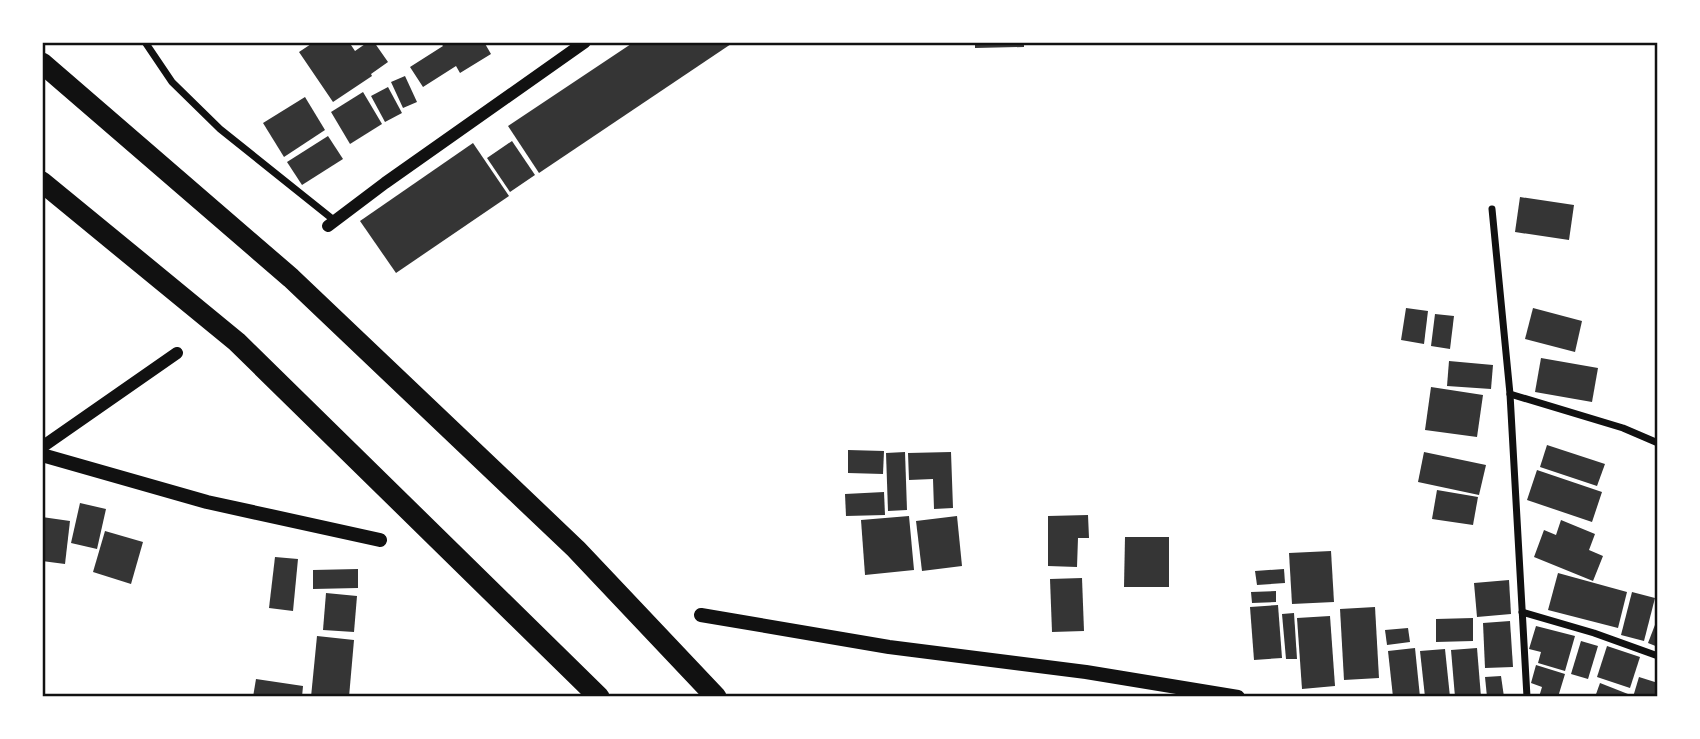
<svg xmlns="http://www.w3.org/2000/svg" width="1700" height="739" font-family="Ubuntu,sans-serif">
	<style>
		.building { fill: #353535 }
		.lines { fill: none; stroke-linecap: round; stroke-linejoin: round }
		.minor { stroke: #111; stroke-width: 7 }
		.tertiary { stroke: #111; stroke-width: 12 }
		.secondary { stroke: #111; stroke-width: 14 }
		.motorway { stroke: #111; stroke-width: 21 }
		.neatline { fill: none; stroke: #111; stroke-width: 2.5 }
	</style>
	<rect width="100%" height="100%" fill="#fff"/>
	<g class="building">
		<polygon points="314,42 349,42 355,51 368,42 374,42 388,62 371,74 372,76 333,102 299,52"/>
		<polygon points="440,42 484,42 491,54 460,73 456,66 423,87 410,67 443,46"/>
		<polygon points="634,42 734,42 539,173 508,126"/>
		<polygon points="975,42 1024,42 1024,47 975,48"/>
		<polygon points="405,76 417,102 403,108 391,82"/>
		<polygon points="388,87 402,113 385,122 371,96"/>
		<polygon points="363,92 382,124 350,144 331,112"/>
		<polygon points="305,97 325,130 284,157 263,123"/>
		<polygon points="328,136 343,159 302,185 287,162"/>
		<polygon points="512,141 535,175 510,192 487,158"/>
		<polygon points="473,143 509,196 396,273 360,221"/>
		<polygon points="1520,197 1574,205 1569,240 1515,232"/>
		<polygon points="1406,308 1428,311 1424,344 1401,340"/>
		<polygon points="1533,308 1582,321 1575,352 1525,339"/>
		<polygon points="1435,314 1454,316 1450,349 1431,346"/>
		<polygon points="1541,358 1598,368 1592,402 1535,392"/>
		<polygon points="1449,361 1493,365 1491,389 1447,386"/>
		<polygon points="1431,387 1483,395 1477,437 1425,430"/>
		<polygon points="1547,445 1605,464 1597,486 1540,467"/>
		<polygon points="848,450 884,451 883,474 848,473"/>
		<polygon points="905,452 907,510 888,511 886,453"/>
		<polygon points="951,452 953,508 934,509 933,479 909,480 908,453"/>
		<polygon points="1424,452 1486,465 1479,495 1418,482"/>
		<polygon points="1537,470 1602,492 1592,522 1527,500"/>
		<polygon points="1437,490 1478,497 1473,525 1432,519"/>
		<polygon points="884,492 885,515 846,516 845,494"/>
		<polygon points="80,503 106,509 97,549 71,543"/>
		<polygon points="1088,515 1089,538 1078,538 1077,567 1048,566 1048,516"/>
		<polygon points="909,516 914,570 865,575 861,520"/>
		<polygon points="957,516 962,566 922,571 916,521"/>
		<polygon points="42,517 70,521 65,564 42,561"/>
		<polygon points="1561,520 1595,534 1589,550 1603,556 1593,581 1534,557 1544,530 1556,535"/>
		<polygon points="105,531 143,542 131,584 93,572"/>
		<polygon points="1125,537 1169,537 1169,587 1124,587"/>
		<polygon points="1331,551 1334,602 1292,604 1289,553"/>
		<polygon points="275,557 298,559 293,611 269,608"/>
		<polygon points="358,569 358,588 313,589 313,570"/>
		<polygon points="1284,569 1285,583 1257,585 1255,571"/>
		<polygon points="1558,573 1627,592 1618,628 1548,610"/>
		<polygon points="1082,578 1084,631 1052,632 1050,579"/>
		<polygon points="1509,580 1511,614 1477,617 1474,583"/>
		<polygon points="1276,591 1276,602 1252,603 1251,592"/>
		<polygon points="1632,592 1655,598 1644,641 1621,635"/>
		<polygon points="326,593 357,596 354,632 323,630"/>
		<polygon points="1278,605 1282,658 1254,660 1250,607"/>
		<polygon points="1375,607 1379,678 1344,680 1340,609"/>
		<polygon points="1294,613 1297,659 1286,659 1282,614"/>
		<polygon points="1330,616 1335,686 1302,689 1297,618"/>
		<polygon points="1658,617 1658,647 1648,643"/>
		<polygon points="1473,618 1473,641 1436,642 1436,619"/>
		<polygon points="1510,621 1513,667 1485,668 1483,623"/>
		<polygon points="1536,626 1575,636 1565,671 1538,663 1541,652 1529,649"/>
		<polygon points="1408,628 1410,642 1387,645 1385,630"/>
		<polygon points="317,636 354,640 349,697 311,697"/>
		<polygon points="1581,641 1598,646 1588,679 1571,674"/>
		<polygon points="1607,646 1640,657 1630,688 1597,677"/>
		<polygon points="1415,648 1420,697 1393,697 1388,651"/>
		<polygon points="1477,648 1481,697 1455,697 1451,650"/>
		<polygon points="1445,649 1450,697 1425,697 1420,651"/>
		<polygon points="1536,665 1565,674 1558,697 1539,697 1542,687 1531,683"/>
		<polygon points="1501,676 1504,697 1487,697 1485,677"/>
		<polygon points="1639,677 1658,683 1657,697 1633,697"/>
		<polygon points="256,679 303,686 302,697 253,697"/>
		<polygon points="1600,683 1628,694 1627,697 1595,697"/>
	</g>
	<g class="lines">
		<g class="minor">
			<polyline points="145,42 172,82 220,129 335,221"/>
			<polyline points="1492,209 1510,394 1527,697"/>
			<polyline points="1510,394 1623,428 1658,443"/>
			<polyline points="1522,612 1594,633 1658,656"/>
		</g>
		<g class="tertiary">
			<polyline points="328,226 385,183 585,42"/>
			<polyline points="42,447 177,353"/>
		</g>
		<g class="secondary">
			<polyline points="42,455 207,502 380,540"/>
			<polyline points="701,615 889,647 1086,672 1238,697"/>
		</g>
		<g class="motorway">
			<polyline points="42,63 291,278 576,549 716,697"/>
			<polyline points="42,182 237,342 599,697"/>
		</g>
	</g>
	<rect width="1700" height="739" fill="none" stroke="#ffffff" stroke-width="88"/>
	<rect x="44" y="44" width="1612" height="651" class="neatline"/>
</svg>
